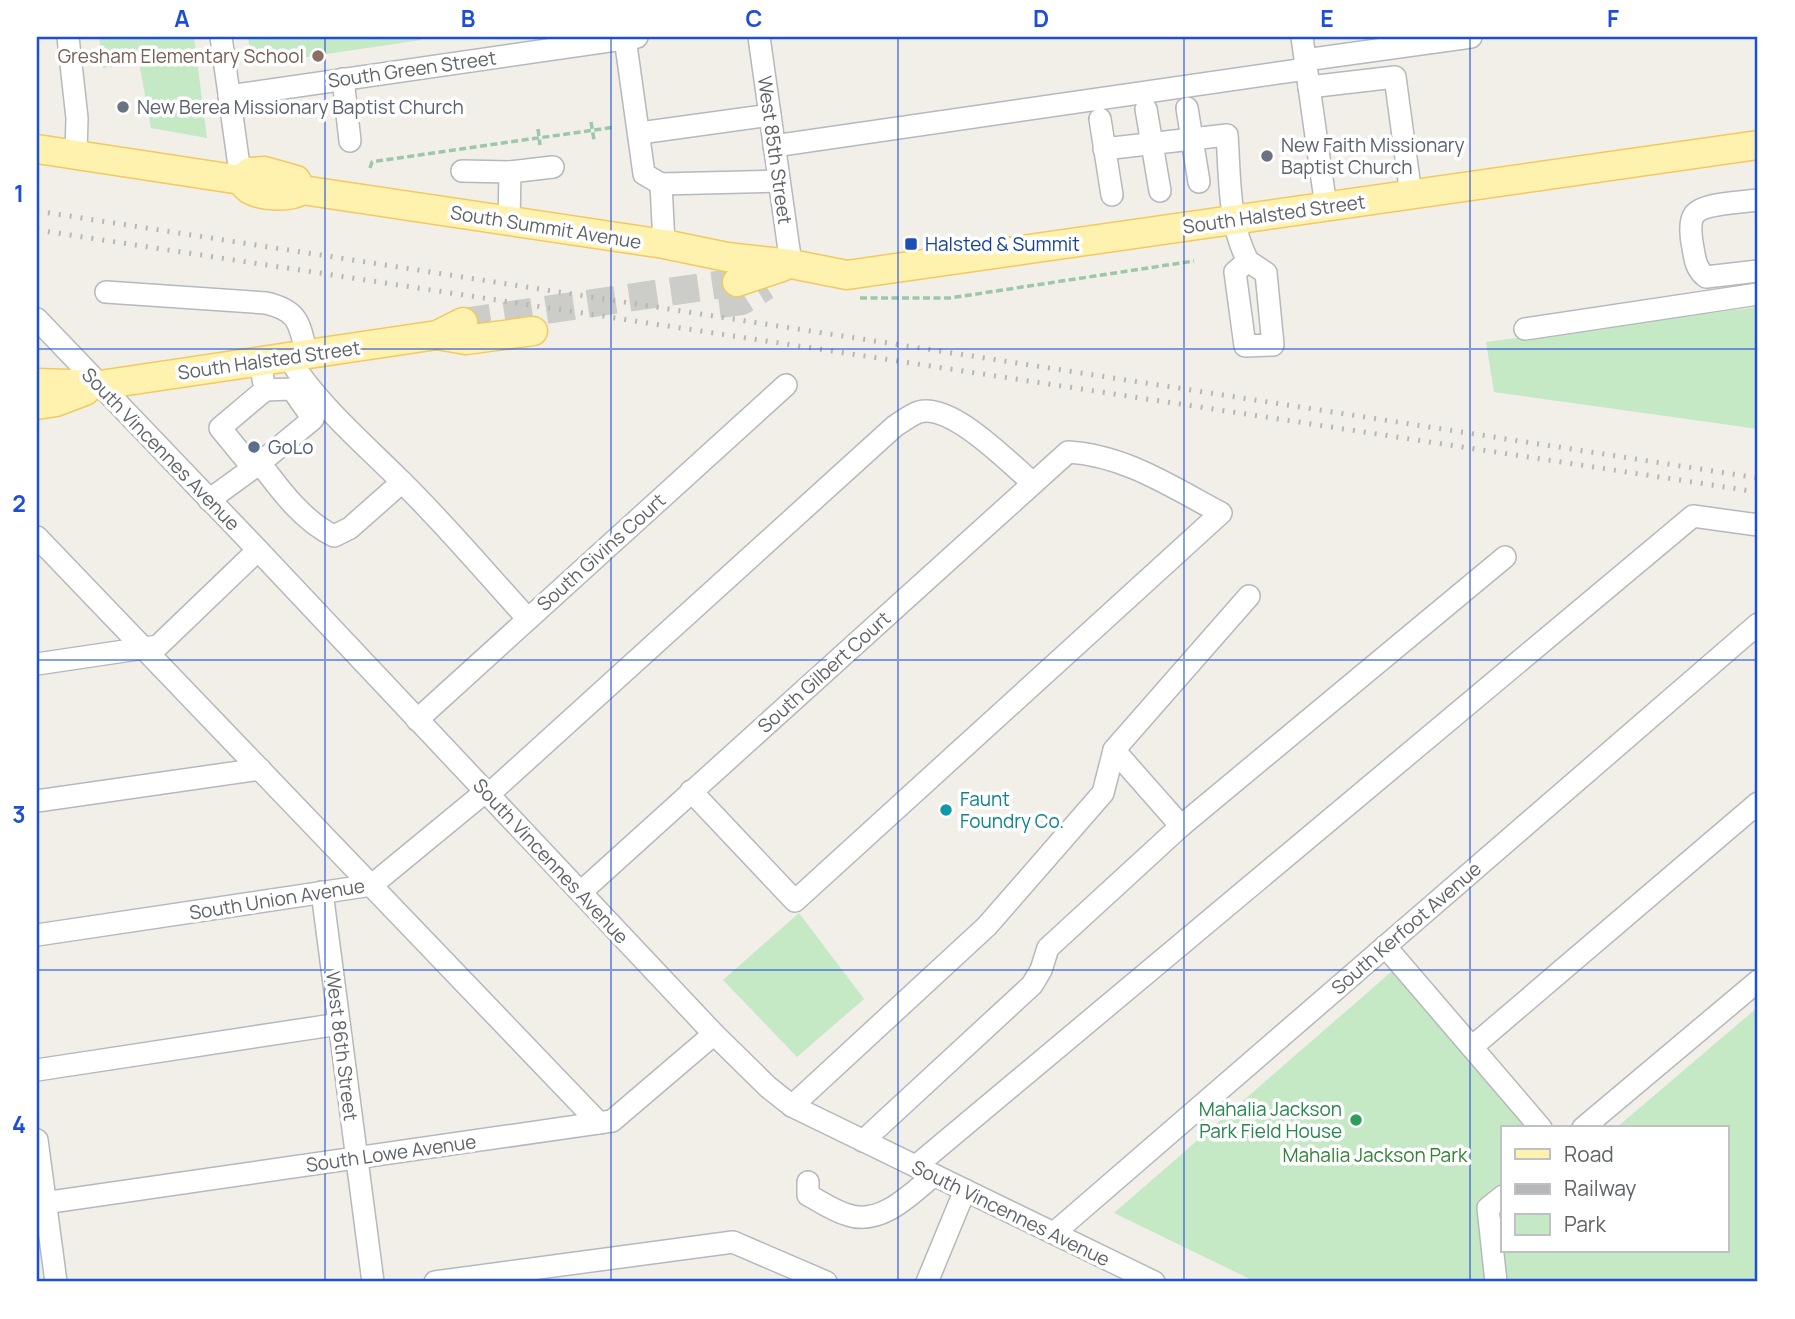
<svg xmlns="http://www.w3.org/2000/svg" width="1795" height="1319" font-family="Manrope,sans-serif">
	<style>
		.green { fill: #c5e8c5 }
		.lines { fill: none; stroke-linecap: round; stroke-linejoin: round }
		.major-tunnel { stroke: #ccccc8; stroke-width: 28; stroke-dasharray: 28 14; stroke-linecap: butt }
		.minor-casing { stroke: #b5b8bc; stroke-width: 24 }
		.major-casing { stroke: #f2c960; stroke-width: 31 }
		.path { stroke: #9cc7a9; stroke-width: 3.5; stroke-dasharray: 7 3.5; stroke-linecap: butt }
		.minor { stroke: #fff; stroke-width: 21 }
		.major { stroke: #fff2af; stroke-width: 28 }
		.rail { stroke: #b6b7b8; stroke-width: 5; stroke-dasharray: 2 9; stroke-linecap: butt }
		.grid { fill: none; stroke: #1d4ed8; stroke-width: 2; stroke-opacity: 0.55 }
		.education-dot { fill: #8d6e63; stroke: #fff; stroke-width: 2.5 }
		.worship-dot { fill: #6b7280; stroke: #fff; stroke-width: 2.5 }
		.transit-dot { fill: #1a4fb4; stroke: #fff; stroke-width: 2.5 }
		.service-dot { fill: #5c6f8a; stroke: #fff; stroke-width: 2.5 }
		.culture-dot { fill: #0f9aa8; stroke: #fff; stroke-width: 2.5 }
		.leisure-dot { fill: #2e9e5b; stroke: #fff; stroke-width: 2.5 }
		.labels { text-anchor: middle; dominant-baseline: central; stroke-width: 7; stroke-linejoin: round; paint-order: stroke }
		.education-label { font-size: 19px; fill: #785e54; stroke: #fff; text-anchor: end }
		.street-label { font-size: 19px; fill: #5f6368; stroke: #fff }
		.worship-label { font-size: 19px; fill: #5b616d; stroke: #fff; text-anchor: start }
		.transit-label { font-size: 19px; fill: #164399; stroke: #fff; text-anchor: start }
		.service-label { font-size: 19px; fill: #4e5e75; stroke: #fff; text-anchor: start }
		.culture-label { font-size: 19px; fill: #0d838f; stroke: #fff; text-anchor: start }
		.leisure-label { font-size: 19px; fill: #27864d; stroke: #fff; text-anchor: end }
		.park-label { font-size: 19px; fill: #348238; stroke: #fff }
		.neatline { fill: none; stroke: #1d4ed8; stroke-width: 2.5 }
		.grid-label { font-size: 23px; text-anchor: middle; font-weight: bold; fill: #1d4ed8 }
	</style>
	<rect width="100%" height="100%" fill="#f1efe8"/>
	<g class="green">
		<polygon points="99,37 194,37 207,138 151,128 139,62 103,68"/>
		<polygon points="248,37 420,37 421,40 252,65"/>
		<polygon points="1758,307 1758,429 1494,392 1486,342"/>
		<polygon points="799,913 864,999 797,1057 723,980"/>
		<polygon points="1398,966 1537,1128 1503,1128 1503,1251 1727,1251 1727,1128 1616,1128 1758,1007 1758,1282 1256,1282 1114,1213"/>
	</g>
	<g class="lines">
		<g class="major-tunnel">
			<polyline points="719,304 742,301 766,286"/>
			<polyline points="463,322 737,282"/>
		</g>
		<defs>
			<g id="minor">
				<polyline points="68,37 77,118 76,155"/>
				<polyline points="221,37 241,180"/>
				<polyline points="759,37 791,264"/>
				<polyline points="1302,37 1326,207"/>
				<polyline points="625,38 644,174 661,184"/>
				<polyline points="1305,60 1471,37"/>
				<polyline points="343,79 350,141"/>
				<polyline points="1309,87 1395,77 1411,195"/>
				<polyline points="229,96 637,37"/>
				<polyline points="1187,108 1199,182"/>
				<polyline points="1146,109 1160,191"/>
				<polyline points="1100,119 1112,195"/>
				<polyline points="640,133 770,115"/>
				<polyline points="774,146 1306,69"/>
				<path d="M1104,149L1227,135C1230,176 1228,224 1248,261L1235,272L1245,346L1273,345L1266,273L1248,261"/>
				<polyline points="462,171 510,172"/>
				<path d="M1758,200C1744,202 1702,203 1694,215C1689,222 1691,239 1693,248C1695,260 1696,269 1706,277L1758,271"/>
				<polyline points="509,221 510,172 553,167"/>
				<polyline points="664,244 661,184 779,181"/>
				<path d="M106,292L266,303C300,311 299,324 307,355"/>
				<polyline points="37,319 258,550 714,1034 768,1087 792,1106 1154,1282"/>
				<polyline points="1525,329 1758,294"/>
				<path d="M288,357C318,405 361,441 400,480C445,524 486,573 528,619"/>
				<polyline points="260,463 313,419 292,389 265,390"/>
				<polyline points="253,468 220,428 265,390 260,362"/>
				<path d="M209,500L260,463C281,491 303,521 334,536L350,528L402,482"/>
				<polyline points="37,537 599,1123"/>
				<polyline points="37,664 158,646 258,550"/>
				<polyline points="417,720 786,385"/>
				<polyline points="1114,750 1249,596"/>
				<path d="M488,795L895,426C902,422 910,415 919,412C952,403 1009,463 1033,483"/>
				<polyline points="37,801 260,769"/>
				<polyline points="1181,826 1505,557"/>
				<polyline points="322,892 373,1282"/>
				<path d="M581,892L1068,452C1124,455 1172,487 1221,513L795,901L691,791"/>
				<polyline points="37,935 372,885 485,792"/>
				<polyline points="1385,946 1541,1128"/>
				<polyline points="1472,1047 1758,803"/>
				<polyline points="37,1070 339,1024"/>
				<polyline points="792,1106 987,926 1103,793 1114,750 1181,826 1048,948 1041,970 1032,985 863,1141"/>
				<polyline points="1583,1128 1758,981"/>
				<polyline points="37,1140 56,1282"/>
				<polyline points="916,1166 1693,516 1758,525"/>
				<path d="M808,1182V1195C821,1202 834,1211 848,1215C881,1226 911,1194 934,1175"/>
				<polyline points="37,1204 612,1121 714,1034"/>
				<polyline points="1054,1233 1758,624"/>
				<polyline points="435,1282 733,1242 826,1282"/>
				<polyline points="927,1282 965,1190"/>
				<polyline points="1496,1282 1488,1208 1503,1196"/>
			</g>
			<g id="major">
				<path d="M37,149L241,180C243,183 246,187 249,189C262,197 290,198 302,190L664,244L727,257L791,264L847,275L1758,145"/>
				<polyline points="241,180 250,172 264,171 296,180 302,190"/>
				<polyline points="737,282 782,267"/>
				<polyline points="437,335 466,340 533,331"/>
				<polyline points="37,383 100,385 437,335 463,322"/>
				<polyline points="37,405 56,402 85,391"/>
			</g>
		</defs>
		<use href="#minor" class="minor-casing"/>
		<use href="#major" class="major-casing"/>
		<g class="path">
			<polyline points="591,122 594,140"/>
			<polyline points="538,129 540,145"/>
			<polyline points="370,168 372,162 377,161 615,127"/>
			<polyline points="860,298 950,298 1194,261"/>
		</g>
		<use href="#minor" class="minor"/>
		<use href="#major" class="major"/>
		<g class="rail">
			<polyline points="37,211 1758,478"/>
			<polyline points="37,230 1758,492"/>
		</g>
	</g>
	<path class="grid" d="M325,37V1282M611,37V1282M898,37V1282M1184,37V1282M1470,37V1282M37,349H1758M37,660H1758M37,970H1758"/>
	<circle class="education-dot" cx="318" cy="56" r="7"/>
	<g class="worship-dot">
		<circle cx="123" cy="107" r="7"/>
		<circle cx="1267" cy="156" r="7"/>
	</g>
	<rect class="transit-dot" x="904" y="237" width="14" height="14" rx="3.5"/>
	<circle class="service-dot" cx="254" cy="447" r="7"/>
	<circle class="culture-dot" cx="946" cy="810" r="7"/>
	<circle class="leisure-dot" cx="1356" cy="1120" r="7"/>
	<g class="labels">
		<g class="education-label">
			<text x="304" y="56">Gresham Elementary School</text>
		</g>
		<g class="street-label">
			<text transform="translate(412 69) rotate(-8)">South Green Street</text>
			<text transform="translate(775 150) rotate(82)">West 85th Street</text>
			<text transform="translate(1274 214) rotate(-8)">South Halsted Street</text>
			<text transform="translate(546 227) rotate(9)">South Summit Avenue</text>
			<text transform="translate(269 360) rotate(-8)">South Halsted Street</text>
			<text transform="translate(161 449) rotate(46)">South Vincennes Avenue</text>
			<text transform="translate(601 552) rotate(-42)">South Givins Court</text>
			<text transform="translate(824 672) rotate(-42)">South Gilbert Court</text>
			<text transform="translate(551 861) rotate(47)">South Vincennes Avenue</text>
			<text transform="translate(277 899) rotate(-9)">South Union Avenue</text>
			<text transform="translate(1406 928) rotate(-41)">South Kerfoot Avenue</text>
			<text transform="translate(342 1046) rotate(83)">West 86th Street</text>
			<text transform="translate(391 1153) rotate(-8)">South Lowe Avenue</text>
			<text transform="translate(1011 1213) rotate(26)">South Vincennes Avenue</text>
		</g>
		<g class="worship-label">
			<text x="137" y="107">New Berea Missionary Baptist Church</text>
			<text x="1281" y="145">New Faith Missionary<tspan x="1281" dy="22">Baptist Church</tspan></text>
		</g>
		<g class="transit-label">
			<text x="925" y="244">Halsted &amp; Summit</text>
		</g>
		<g class="service-label">
			<text x="268" y="447">GoLo</text>
		</g>
		<g class="culture-label">
			<text x="960" y="799">Faunt<tspan x="960" dy="22">Foundry Co.</tspan></text>
		</g>
		<g class="leisure-label">
			<text x="1342" y="1109">Mahalia Jackson<tspan x="1342" dy="22">Park Field House</tspan></text>
		</g>
		<g class="park-label">
			<text x="1375" y="1155">Mahalia Jackson Park</text>
		</g>
	</g>
	<rect width="1795" height="1319" fill="none" stroke="#ffffff" stroke-width="77"/>
	<rect x="1501" y="1126" width="228" height="126" fill="#ffffff" stroke="#bfc1c3" stroke-width="2"/>
	<rect x="1515" y="1149" width="35" height="10" fill="#fff2af" stroke="#bfc1c3" stroke-width="2"/>
	<text x="1564" y="1162" font-size="21" fill="#5f6368">Road</text>
	<rect x="1515" y="1184" width="35" height="10" fill="#b6b7b8" stroke="#bfc1c3" stroke-width="2"/>
	<text x="1564" y="1196" font-size="21" fill="#5f6368">Railway</text>
	<rect x="1515" y="1214" width="35" height="21" fill="#c5e8c5" stroke="#bfc1c3" stroke-width="2"/>
	<text x="1564" y="1232" font-size="21" fill="#5f6368">Park</text>
	<rect x="38" y="38" width="1718" height="1242" class="neatline"/>
	<g class="grid-label">
		<text x="182" y="27">A</text>
		<text x="468" y="27">B</text>
		<text x="754" y="27">C</text>
		<text x="1041" y="27">D</text>
		<text x="1327" y="27">E</text>
		<text x="1613" y="27">F</text>
		<text x="19" y="202">1</text>
		<text x="19" y="512">2</text>
		<text x="19" y="823">3</text>
		<text x="19" y="1133">4</text>
	</g>
</svg>
